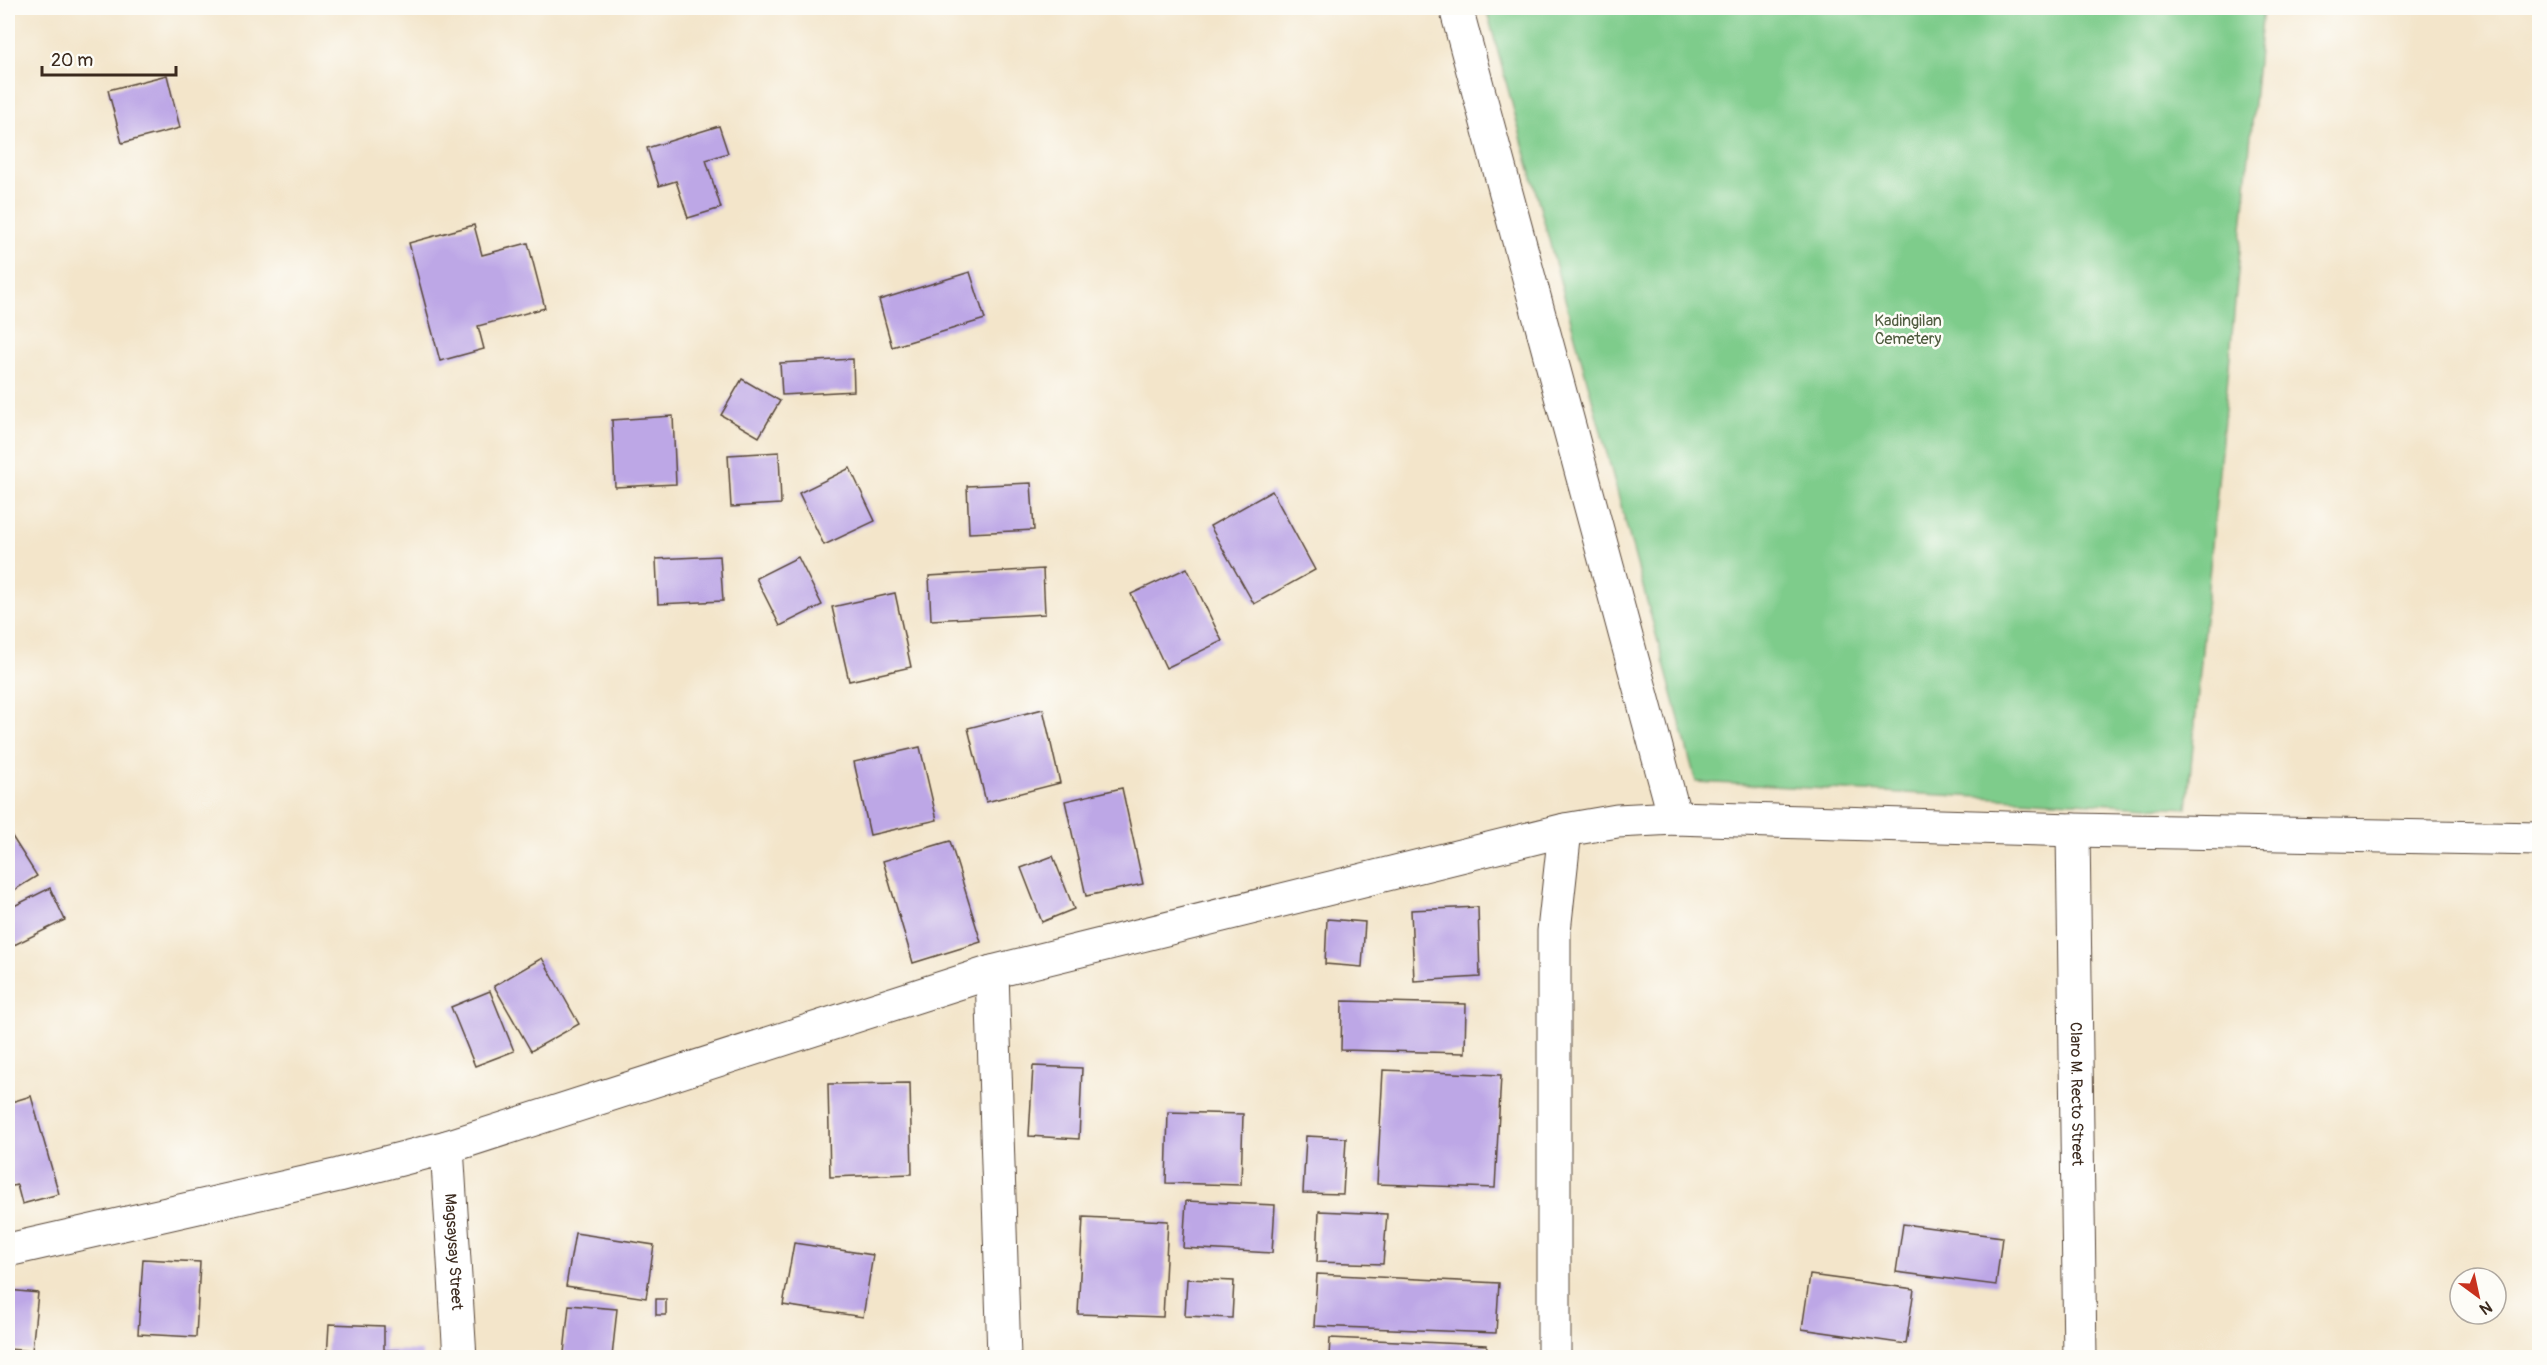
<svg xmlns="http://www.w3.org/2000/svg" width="2547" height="1365" font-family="Pangolin,sans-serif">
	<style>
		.green { fill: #7ecc8b; stroke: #5c7b54; stroke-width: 1.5 }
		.building { fill: #bda7e6 }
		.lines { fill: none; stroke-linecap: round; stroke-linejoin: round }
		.street-casing { stroke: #574638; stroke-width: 35 }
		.street { stroke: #fff; stroke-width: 33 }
		.labels { text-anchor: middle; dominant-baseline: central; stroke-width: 5; stroke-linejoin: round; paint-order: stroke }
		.park-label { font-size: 16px; fill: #4f5b3f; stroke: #fdfcf7 }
		.street-label { font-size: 16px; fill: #3b2a1e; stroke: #fdfcf7 }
	</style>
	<rect width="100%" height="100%" fill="#fdfcf7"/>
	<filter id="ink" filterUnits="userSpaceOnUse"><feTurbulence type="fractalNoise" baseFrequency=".0167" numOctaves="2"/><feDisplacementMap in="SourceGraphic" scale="12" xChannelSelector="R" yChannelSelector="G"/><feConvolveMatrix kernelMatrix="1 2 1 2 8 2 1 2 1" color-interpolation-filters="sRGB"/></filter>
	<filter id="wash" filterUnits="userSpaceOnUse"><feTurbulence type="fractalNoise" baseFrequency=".008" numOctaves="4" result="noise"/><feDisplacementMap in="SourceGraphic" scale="24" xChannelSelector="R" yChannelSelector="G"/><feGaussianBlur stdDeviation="1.35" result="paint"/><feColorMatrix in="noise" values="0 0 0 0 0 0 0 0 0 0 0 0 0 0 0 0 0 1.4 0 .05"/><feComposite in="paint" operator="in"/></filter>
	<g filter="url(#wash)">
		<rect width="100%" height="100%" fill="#f3e5ca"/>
		<polygon class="green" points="1486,8 2263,8 2187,808 1696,782"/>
		<g id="blocks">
			<g class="building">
				<polygon points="167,75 180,128 122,143 108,90"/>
				<polygon points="719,126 728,153 706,160 721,208 688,218 676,181 659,186 647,148"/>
				<polygon points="474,225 482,255 528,243 545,308 478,326 484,349 440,361 409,243"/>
				<polygon points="970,272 985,319 892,347 879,300"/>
				<polygon points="853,359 854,391 782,395 780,363"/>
				<polygon points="742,379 780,401 759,437 721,415"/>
				<polygon points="673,416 676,484 615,487 612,420"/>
				<polygon points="779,452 781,504 731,507 728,455"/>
				<polygon points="850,468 875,521 824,545 799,493"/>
				<polygon points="1031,483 1034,530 969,533 967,486"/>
				<polygon points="1272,491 1315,570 1254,604 1210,526"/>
				<polygon points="720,556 723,601 658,604 656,559"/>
				<polygon points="798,557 822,605 780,626 756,578"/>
				<polygon points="1187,568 1222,641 1166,668 1131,594"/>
				<polygon points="1043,569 1045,614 931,620 929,576"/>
				<polygon points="895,593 911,667 849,681 832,607"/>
				<polygon points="1043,709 1060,783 986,802 968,728"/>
				<polygon points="920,747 937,820 870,835 854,762"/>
				<polygon points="1122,788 1143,884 1086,896 1065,801"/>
				<polygon points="8,830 37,876 8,894"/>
				<polygon points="950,841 981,942 913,963 883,861"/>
				<polygon points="1053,856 1074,909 1042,922 1021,868"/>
				<polygon points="50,888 65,920 8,948 8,909"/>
				<polygon points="1478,907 1480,977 1414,981 1411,910"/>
				<polygon points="1327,919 1365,922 1362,967 1325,964"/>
				<polygon points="542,958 579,1024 531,1051 494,986"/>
				<polygon points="490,991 514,1051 475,1066 451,1007"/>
				<polygon points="1342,1001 1466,1004 1465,1053 1341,1050"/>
				<polygon points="1033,1066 1082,1068 1079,1139 1029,1136"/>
				<polygon points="1383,1070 1501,1075 1495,1188 1377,1184"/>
				<polygon points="910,1083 912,1174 830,1177 828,1084"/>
				<polygon points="31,1096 59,1194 22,1204 17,1185 8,1187 8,1103"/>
				<polygon points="1168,1112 1243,1114 1241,1185 1166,1183"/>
				<polygon points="1306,1136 1346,1138 1343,1194 1303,1193"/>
				<polygon points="1186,1201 1275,1205 1272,1253 1183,1248"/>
				<polygon points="1319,1211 1387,1214 1383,1264 1317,1262"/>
				<polygon points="1083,1217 1168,1221 1163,1317 1078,1314"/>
				<polygon points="1903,1224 2002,1237 1996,1285 1896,1272"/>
				<polygon points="575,1233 654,1245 646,1298 566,1286"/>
				<polygon points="794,1243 873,1255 863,1317 783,1305"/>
				<polygon points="143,1259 200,1262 196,1337 138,1334"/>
				<polygon points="1317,1274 1499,1283 1496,1333 1314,1326"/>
				<polygon points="1810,1275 1914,1289 1906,1344 1802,1329"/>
				<polygon points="1187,1279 1234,1281 1232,1318 1185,1316"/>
				<polygon points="8,1290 38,1293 32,1351 8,1349"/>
				<rect x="656" y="1299" width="10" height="16"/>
				<polygon points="569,1305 617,1309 612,1357 564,1353"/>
				<polygon points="329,1324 384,1326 384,1350 422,1351 422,1358 327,1358"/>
				<polygon points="1330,1338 1487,1345 1486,1358 1329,1358"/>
			</g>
		</g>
	</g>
	<g filter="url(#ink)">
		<use href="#blocks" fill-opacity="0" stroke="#574638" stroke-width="1.5"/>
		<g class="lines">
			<defs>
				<g id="street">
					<polyline points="1456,8 1675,818"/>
					<path id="s1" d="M2073,830L2080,1358"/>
					<polyline points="992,972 1004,1358"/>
					<path id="s2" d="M447,1147L460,1358"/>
					<polyline points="8,1250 339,1175 447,1147 992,972 1565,830 1617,821 1675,818 2073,830 2540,839"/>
					<polyline points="1554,1358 1554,931 1565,830"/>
				</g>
			</defs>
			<use href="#street" class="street-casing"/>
			<use href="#street" class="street"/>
		</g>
	</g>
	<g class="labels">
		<g class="park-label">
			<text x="1908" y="321">Kadingilan<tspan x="1908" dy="18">Cemetery</tspan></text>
		</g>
		<g class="street-label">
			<text stroke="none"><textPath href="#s1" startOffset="264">Claro M. Recto Street</textPath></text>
			<text stroke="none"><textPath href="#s2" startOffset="105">Magsaysay Street</textPath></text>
		</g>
	</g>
	<rect width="2547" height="1365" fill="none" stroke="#fdfcf7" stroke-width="30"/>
	<g transform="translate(2478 1296) rotate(147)"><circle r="28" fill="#fdfcf7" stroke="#afa8a0" stroke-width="1.5"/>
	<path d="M0-4.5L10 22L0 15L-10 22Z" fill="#c8321e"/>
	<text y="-9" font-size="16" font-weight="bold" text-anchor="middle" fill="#3b2a1e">N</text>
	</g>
	<path d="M42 66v9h134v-9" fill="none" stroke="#3b2a1e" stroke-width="3"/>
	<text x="51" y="66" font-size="18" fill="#3b2a1e" stroke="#fdfcf7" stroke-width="4.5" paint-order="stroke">20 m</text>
</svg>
